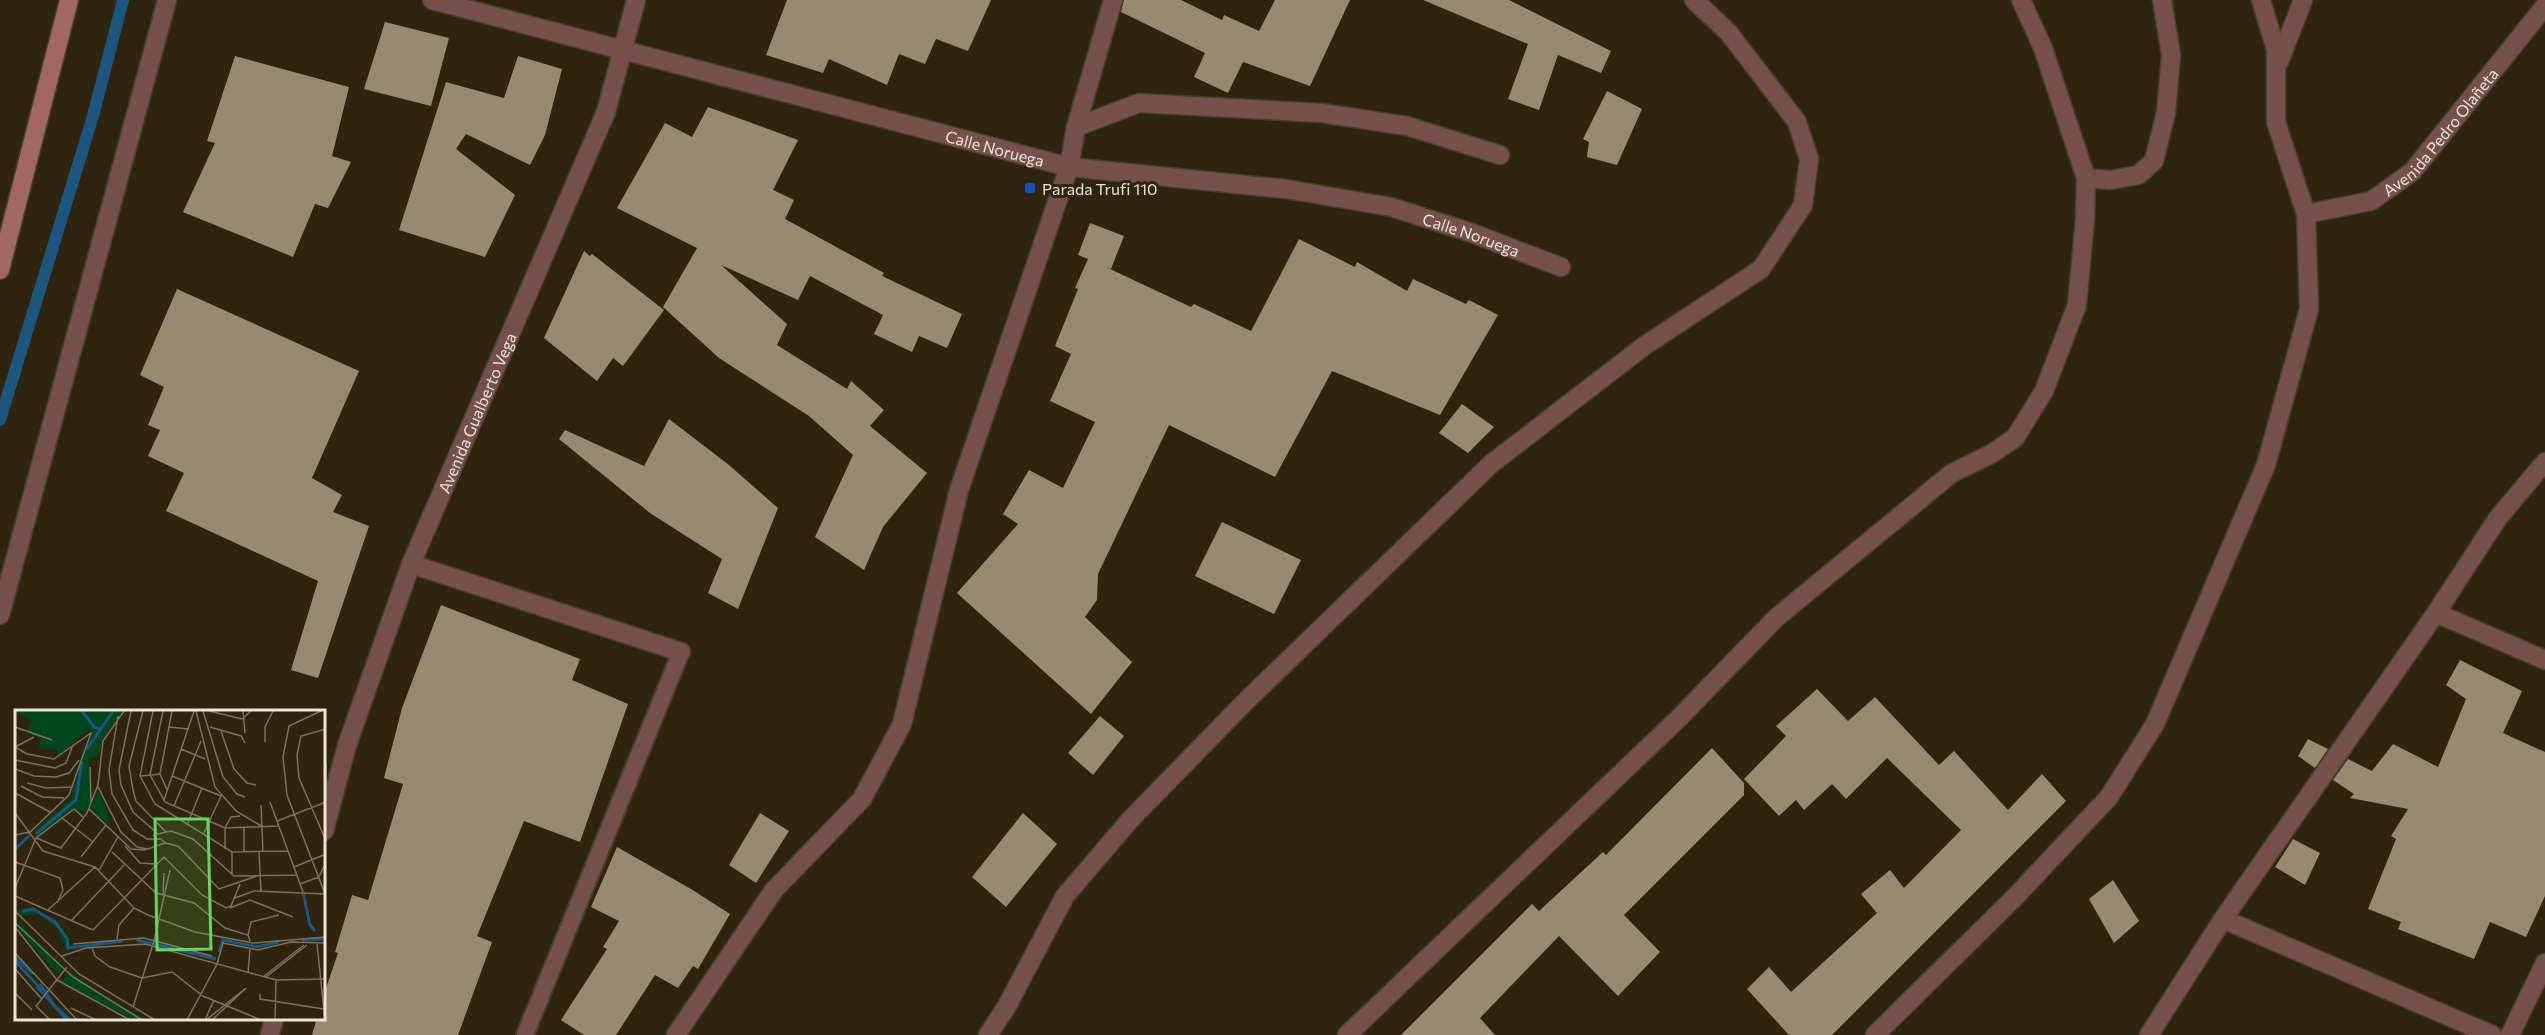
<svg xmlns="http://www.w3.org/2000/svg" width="2545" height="1035" font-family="Commissioner,sans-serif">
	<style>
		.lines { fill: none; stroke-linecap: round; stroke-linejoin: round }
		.stream { stroke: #1c567e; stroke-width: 12 }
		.building { fill: #978a70 }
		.lane-casing { stroke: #4a3f29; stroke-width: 20 }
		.street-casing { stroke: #4a3f29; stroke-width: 21 }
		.secondary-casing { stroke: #4a3f29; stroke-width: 21 }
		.lane { stroke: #75504c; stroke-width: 16 }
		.street { stroke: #75504c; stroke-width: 18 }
		.secondary { stroke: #a16861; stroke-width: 18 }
		.transit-dot { fill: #1a4fb4; stroke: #2f240d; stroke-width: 2 }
		.labels { text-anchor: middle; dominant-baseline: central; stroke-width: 6; stroke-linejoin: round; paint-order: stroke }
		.street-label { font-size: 16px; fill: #ede6d8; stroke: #2f240d }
		.poi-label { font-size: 16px; fill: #ede6d8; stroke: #2f240d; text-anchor: start }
		.inset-river { fill: none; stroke: #1c567e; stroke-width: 3 }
		.inset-road { fill: none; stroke: #7b725e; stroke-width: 1.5 }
		.view { fill: #68d465; fill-opacity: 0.15; stroke: #68d465; stroke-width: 3 }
		.inset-edge { fill: none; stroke: #ede6d8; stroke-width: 3 }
	</style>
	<rect width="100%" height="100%" fill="#2f240d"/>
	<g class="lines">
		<polyline class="stream" points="0,420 93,116 123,0"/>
	</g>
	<g class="building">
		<polygon points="787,0 991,0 968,51 936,39 925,64 899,54 887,85 829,59 823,73 766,55"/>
		<polygon points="1124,0 1181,0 1222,20 1224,15 1259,31 1275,0 1350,0 1310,86 1243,62 1228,93 1194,77 1205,53 1121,12"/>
		<polygon points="1423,0 1509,0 1611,51 1601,73 1558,55 1539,110 1508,99 1528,44"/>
		<polygon points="385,22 449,38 431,106 364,89"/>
		<polygon points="235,56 349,87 332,156 351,162 328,208 315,204 293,257 183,212 215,143 207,141"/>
		<polygon points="518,56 562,69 545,135 530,165 466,134 456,149 515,195 485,257 399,230 446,82 504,98"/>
		<polygon points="1607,91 1642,109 1617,165 1587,157 1589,142 1583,139"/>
		<polygon points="708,107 798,140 773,190 794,200 785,219 884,273 882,276 962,314 947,348 919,336 912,352 874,334 883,315 810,276 798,300 721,265 787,324 777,345 847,389 851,381 884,410 870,426 927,473 883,527 864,570 815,537 853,455 809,416 719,358 663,307 697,248 617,208 665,123 692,137"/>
		<polygon points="1090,223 1124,236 1111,269 1108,268 1191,307 1194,304 1251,331 1299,239 1355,267 1357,262 1407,291 1413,279 1466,304 1469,300 1498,315 1440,415 1332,371 1275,477 1169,425 1098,574 1097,600 1085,617 1132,662 1091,714 957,593 1018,524 1003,514 1029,470 1063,488 1095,422 1050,401 1071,354 1055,346 1078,289 1075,288 1088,259 1078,255"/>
		<polygon points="584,251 590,256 592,254 664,310 623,366 613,358 597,381 544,338"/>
		<polygon points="177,289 359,371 312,478 342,495 333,512 369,526 318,678 291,670 318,581 166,511 184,473 148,456 160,430 148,425 164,387 140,375"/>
		<polygon points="1462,404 1494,427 1468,453 1439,433"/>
		<polygon points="669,419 729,465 778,508 738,609 708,593 722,559 650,513 559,439 565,430 644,466"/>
		<polygon points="1222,522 1301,560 1274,614 1195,576"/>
		<polygon points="441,605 580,659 572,680 628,704 580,842 524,821 477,936 492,942 458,1035 312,1035 317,1018 324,1018 324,994 338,953 335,952 352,895 368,900 403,784 384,778 402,708"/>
		<polygon points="2460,660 2522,691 2503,733 2545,752 2545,896 2526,937 2490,922 2474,959 2398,929 2401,922 2368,909 2396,839 2391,836 2408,809 2350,798 2354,794 2333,780 2348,759 2372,771 2393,744 2438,767 2466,699 2446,685"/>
		<polygon points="1817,689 1848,721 1875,697 1939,765 1954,751 2008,810 2042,774 2066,801 1832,1035 1789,1035 1747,989 1769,967 1791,992 1877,913 1861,894 1890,870 1904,888 1961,830 1887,758 1846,799 1832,784 1804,810 1796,800 1779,816 1744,779 1786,736 1776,726"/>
		<polygon points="1100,716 1124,736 1093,775 1068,753"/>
		<polygon points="2308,739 2328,749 2315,768 2298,756"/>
		<polygon points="1712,748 1744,783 1744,795 1624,915 1660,952 1618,996 1559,936 1480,1018 1495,1035 1401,1035 1532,904 1539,911 1603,852 1606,855"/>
		<polygon points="760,813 789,831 756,883 729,865"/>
		<polygon points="1023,813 1057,844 1006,907 972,877"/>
		<polygon points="2293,839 2320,853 2305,885 2275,867"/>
		<polygon points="617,847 691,889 730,914 698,969 693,966 678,988 655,975 616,1035 584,1035 561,1020 607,949 603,947 619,921 591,907"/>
		<polygon points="2113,880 2139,921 2114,943 2089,899"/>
	</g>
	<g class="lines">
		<defs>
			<polyline id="lane" points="525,1035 681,652"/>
			<g id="street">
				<path id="s1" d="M432,0L1069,167L1286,189L1391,207L1472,233L1561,267"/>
				<polyline points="2279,62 2303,0"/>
				<polyline points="1076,127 1139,103 1322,113 1407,126 1500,155"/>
				<polyline points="2086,178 2110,180 2138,175 2154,161 2166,113 2171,55 2162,0"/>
				<path id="s2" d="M2306,214L2371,201L2412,172L2545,6"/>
				<polyline points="411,564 681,652"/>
				<polyline points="2436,613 2545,660"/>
				<polyline points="0,615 167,0"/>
				<path id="s3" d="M324,831L347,745L411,564L606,112L636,0"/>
				<polyline points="2223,919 2492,1035"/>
				<polyline points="270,1035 274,1018"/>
				<polyline points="676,1035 774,890 862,799 902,724 959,490 1069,167 1076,127 1113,0"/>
				<polyline points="988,1035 1007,1006 1065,896 1130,820 1245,702 1491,464 1644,346 1761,269 1803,205 1809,159 1797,122 1729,33 1694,0"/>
				<polyline points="1347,1035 1679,718 1776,618 1952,473 1991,454 2015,438 2044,391 2077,305 2085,219 2086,178 2043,48 2021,0"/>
				<polyline points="1875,1035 2015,897 2109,797 2155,724 2266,465 2309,309 2306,214 2276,122 2276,50 2261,0"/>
				<polyline points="2149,1035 2223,919 2436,613 2498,518 2545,462"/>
				<polyline points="2510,1035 2545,963"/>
			</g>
			<polyline id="secondary" points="0,270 69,0"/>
		</defs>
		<use href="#lane" class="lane-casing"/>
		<use href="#street" class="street-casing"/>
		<use href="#secondary" class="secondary-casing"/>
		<use href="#lane" class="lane"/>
		<use href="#street" class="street"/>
		<use href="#secondary" class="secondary"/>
	</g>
	<rect class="transit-dot" x="1024" y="182" width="12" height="12" rx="3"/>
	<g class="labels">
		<g class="street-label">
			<text stroke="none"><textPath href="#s2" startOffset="165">Avenida Pedro Olañeta</textPath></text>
			<text stroke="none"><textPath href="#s1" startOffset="582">Calle Noruega</textPath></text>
			<text stroke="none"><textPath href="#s1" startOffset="1068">Calle Noruega</textPath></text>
			<text stroke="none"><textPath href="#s3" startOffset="446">Avenida Gualberto Vega</textPath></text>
		</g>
		<g class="poi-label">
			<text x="1042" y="188">Parada Trufi 110</text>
		</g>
	</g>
	<g transform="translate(15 710)">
		<rect width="310" height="310" fill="#2f240d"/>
		<path d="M0,1H108L89,26L83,47L75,48V95L70,103L59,98L21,127V120L56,89L66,45L78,21L73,20L42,47V40L23,39L26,28L11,23L17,11ZM83,80L96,110L91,114L76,98ZM19,199L43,212L57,236L51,238L40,216L23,204L6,206L1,200ZM0,209L49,257L43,265L0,215ZM54,261L92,288L132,310H118L46,272Z" fill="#01461e"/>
		<path d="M26,273L41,295L57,310H50L21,278Z" fill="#1c567e"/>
		<path class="inset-river" d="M67,1L79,17L85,19M72,39L98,1M21,124L61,90L67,51M0,139L15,125M288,182L295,215L300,221M8,201L18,199L40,212L52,228L53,238L108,231M122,230L201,249M287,230L311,229M204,242L208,230L242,237L264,232M0,247L18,264M0,251L25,278"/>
		<path class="inset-road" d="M116,1L104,60L106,75L118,102L142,123M128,1L114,56L118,80L121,91L151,122M138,1L125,66L140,94L217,142L273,141M148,1L135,65L150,92L210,118L263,116M181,1L200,77L221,101L248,117M188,1L208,67L222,84L230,87M194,1L227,9L236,1M228,1L230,23M306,1L274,16L268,47L272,85L310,184M103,6L94,60L97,84L118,120L132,129H146L150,133M0,17L37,30M154,17L173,19M195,17L226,26L230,33M311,19L286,26L282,45L284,68L311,131M206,21L219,59L232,73L241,75M250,32V17L258,1M0,37L12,44L39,49L76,23L54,85L15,122L0,125M0,37L19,27M166,39L190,49M0,50L40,58L51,53L58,35M311,53V85M75,57L76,93M0,59L19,66L41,67L54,63L64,50M126,66L145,64M157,66L206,86L188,125M12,73L31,78L58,77M6,76L27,87L49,88M83,77L106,122L122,137L132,139M152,80L145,64L157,1M0,83L35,102M149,90L179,1M255,92L288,182M246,95L248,142M159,96L186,31M74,99L116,139L130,140L150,133L163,136L204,179L242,166M0,103L28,141L80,157L119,198L133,205L180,222L238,233L311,227M47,108L78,132M262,111L311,92M172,115L187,78M229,117V142M138,125L156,121L178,129L219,166L282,165M21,128L46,138L72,103L83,75L88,31L109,1M110,136L125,153L140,154M210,139V118L216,107L225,106M97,142L141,183L179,193L210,218L233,225L235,231M217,142V165M244,142L246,181M66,147L91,115M0,152L45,168L48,180L42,193M279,157L311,144M84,160L103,127M285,174L304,167L311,152M0,178L21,128L59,99L68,107M148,185L149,163M0,186L78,220M220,188L239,181L310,184M215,198L235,190L278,207M33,200L80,157M0,201L64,264L140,310M56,211L109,155M0,213L58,267L127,310M0,217L42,270M78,220L149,147L187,185L211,198L216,196L225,174M233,225L236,212L264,205M102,229L104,215L119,198M58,234L129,228L197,246M302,234L310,310M77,238L80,246L95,257L127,268L157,262L188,286L246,310M0,243L62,310M47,246L71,238L130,234L261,270L311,269M0,259L26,288M233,263L235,239M248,267L289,235M251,267L292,235M42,270L115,310M0,283L17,300M245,284V289L309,299M118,297L139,231L155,160M56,298L81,310M35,310L21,296L52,257M172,310L202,254L208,233L243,240L276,232L311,233M190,310L199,290M191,310L231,278L197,310M260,310L261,270"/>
		<path class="view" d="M140,109H193L196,239L142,240Z"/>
		<rect width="310" height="310" class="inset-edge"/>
	</g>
</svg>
